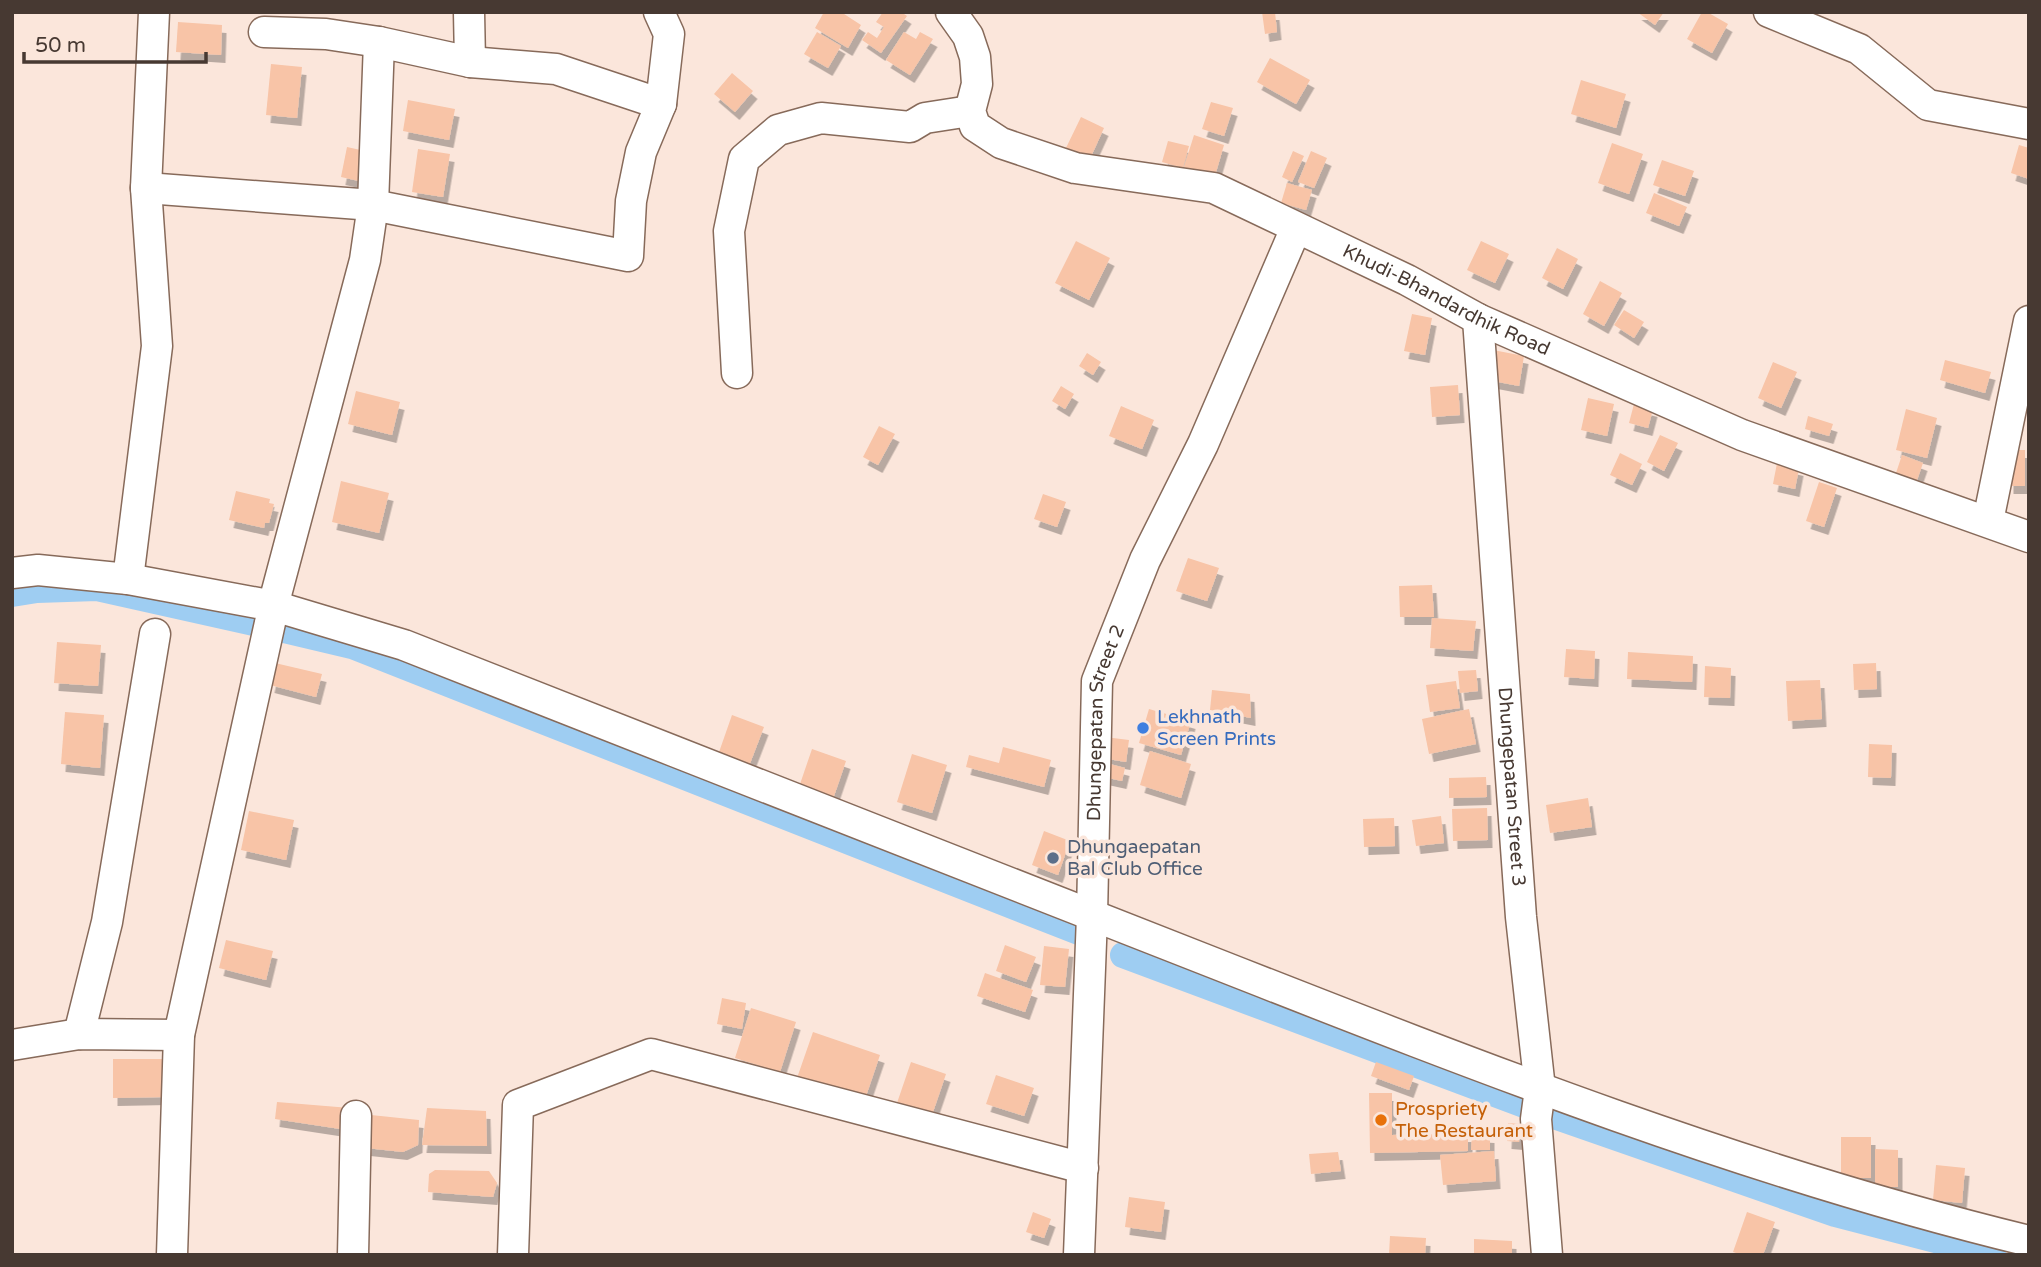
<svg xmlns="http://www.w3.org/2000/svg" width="2041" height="1267" font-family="'Varela Round',sans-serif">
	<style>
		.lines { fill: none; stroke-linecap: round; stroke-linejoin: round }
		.canal { stroke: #9ecdf2; stroke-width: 26 }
		.building { fill: #f8c4a7; filter: url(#shadow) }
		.minor-casing { stroke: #876a5a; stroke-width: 33 }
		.minor { stroke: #fff; stroke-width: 30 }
		.shop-dot { fill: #3f7fe0; stroke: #fbe6db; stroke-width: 2.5 }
		.service-dot { fill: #5c6f8a; stroke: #fbe6db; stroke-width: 2.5 }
		.food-dot { fill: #e8710a; stroke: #fbe6db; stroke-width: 2.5 }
		.labels { text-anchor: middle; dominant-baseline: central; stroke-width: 7; stroke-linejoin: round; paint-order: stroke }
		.street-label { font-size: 19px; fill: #473932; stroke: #fbe6db }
		.shop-label { font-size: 19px; fill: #366cbe; stroke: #fbe6db; text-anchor: start }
		.service-label { font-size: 19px; fill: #4e5e75; stroke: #fbe6db; text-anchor: start }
		.food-label { font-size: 19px; fill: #c56008; stroke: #fbe6db; text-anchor: start }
	</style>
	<defs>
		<filter id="shadow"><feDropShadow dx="4.5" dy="8" stdDeviation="0" flood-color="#0004"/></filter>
	</defs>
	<rect width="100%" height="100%" fill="#fbe6db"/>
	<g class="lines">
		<g class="canal">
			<polyline points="12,594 37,590 97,588 254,623"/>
			<polyline points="276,628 352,646 1081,933"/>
			<polyline points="1123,955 1527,1106"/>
			<polyline points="1548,1114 1835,1214 1993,1255"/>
		</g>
	</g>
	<g class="building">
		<polygon points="824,12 841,12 861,25 848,48 815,28"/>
		<polygon points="883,12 901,12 907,16 881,53 862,40 868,32 877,38 884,27 876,22"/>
		<polygon points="1262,12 1275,12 1277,32 1265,34"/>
		<polygon points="1637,12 1664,12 1655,25"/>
		<polygon points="1702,12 1707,12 1728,24 1712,53 1687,39"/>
		<polygon points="178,22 222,25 221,55 176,52"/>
		<polygon points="817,32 841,46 828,68 804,54"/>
		<polygon points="904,32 916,39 920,32 933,39 910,75 886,60"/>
		<polygon points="1270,58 1310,80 1296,104 1257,82"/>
		<polygon points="271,64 302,67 297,118 266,115"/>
		<polygon points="732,73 753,91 735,112 714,94"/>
		<polygon points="1581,80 1626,94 1616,128 1571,114"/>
		<polygon points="408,100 455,109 449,140 403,131"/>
		<polygon points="1211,102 1233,108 1224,136 1202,129"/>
		<polygon points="1081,117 1104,128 1089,161 1065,150"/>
		<polygon points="1194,135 1224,145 1214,179 1183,170"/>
		<polygon points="1168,141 1189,146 1183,168 1162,162"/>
		<polygon points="1612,143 1643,154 1629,194 1598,183"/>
		<polygon points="2019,145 2029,148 2029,179 2011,173"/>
		<polygon points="347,147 365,151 359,181 341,177"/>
		<polygon points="418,149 450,154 443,197 412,192"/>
		<polygon points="1293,151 1304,156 1292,182 1282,177"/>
		<polygon points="1311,151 1327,158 1314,188 1298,182"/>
		<polygon points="1662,160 1694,171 1685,196 1653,185"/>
		<polygon points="1287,183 1312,190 1306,210 1281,203"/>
		<polygon points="1654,193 1687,207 1679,226 1646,213"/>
		<polygon points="1076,241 1110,258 1089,300 1055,283"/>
		<polygon points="1481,241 1509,254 1495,283 1467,270"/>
		<polygon points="1557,248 1578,259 1563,289 1542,278"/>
		<polygon points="1600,281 1622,293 1604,326 1583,314"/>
		<polygon points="1624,310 1644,322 1634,338 1614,325"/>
		<polygon points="1412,314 1432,318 1425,355 1404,351"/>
		<polygon points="1493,350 1524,356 1519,386 1488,380"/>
		<polygon points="1087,353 1101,362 1093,375 1079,366"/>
		<polygon points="1945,360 1991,372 1985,393 1940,380"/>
		<polygon points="1773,362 1797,372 1781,408 1758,398"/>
		<polygon points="1458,385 1460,415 1432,417 1430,387"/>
		<polygon points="1061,386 1074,394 1065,409 1052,401"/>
		<polygon points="356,391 400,402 392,435 348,424"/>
		<polygon points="1588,398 1614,404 1607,436 1581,430"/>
		<polygon points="1634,404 1653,409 1648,428 1629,423"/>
		<polygon points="1121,406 1154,420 1142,449 1109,436"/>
		<polygon points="1906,409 1937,418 1927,458 1896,450"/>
		<polygon points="1808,416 1833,424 1829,436 1805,429"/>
		<polygon points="879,426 895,434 878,465 863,457"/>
		<polygon points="1660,435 1678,443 1664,471 1647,462"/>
		<rect x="2009" y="450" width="16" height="36"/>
		<polygon points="1620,453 1642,464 1632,485 1610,475"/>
		<polygon points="1902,455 1923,463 1916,483 1895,476"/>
		<polygon points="1777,463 1799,468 1795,489 1773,484"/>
		<polygon points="341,481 389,493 379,533 332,522"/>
		<polygon points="1819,482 1837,488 1824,527 1806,521"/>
		<polygon points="236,491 270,499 269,503 274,504 269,523 265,523 264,528 229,520"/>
		<polygon points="1043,494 1066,502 1057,527 1034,519"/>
		<polygon points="1188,558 1219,568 1207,601 1176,591"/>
		<polygon points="1432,585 1434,617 1400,617 1399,586"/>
		<polygon points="1432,618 1476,621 1473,651 1430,648"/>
		<polygon points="57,642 101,645 98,686 54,683"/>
		<polygon points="1566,649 1595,651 1594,679 1564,677"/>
		<polygon points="1628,652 1693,656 1692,682 1627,679"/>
		<polygon points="275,663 322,674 316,697 270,685"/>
		<polygon points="1876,663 1877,689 1854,690 1853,664"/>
		<polygon points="1705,666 1731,668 1730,698 1704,697"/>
		<polygon points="1476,670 1478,691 1460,693 1458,671"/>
		<polygon points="1820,680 1822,719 1788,721 1786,681"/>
		<polygon points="1456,681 1460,708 1430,712 1426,685"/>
		<polygon points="1212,690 1250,694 1251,718 1210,710"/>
		<polygon points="1149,709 1191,721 1181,755 1139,743"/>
		<polygon points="1469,709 1476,744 1429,754 1422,719"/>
		<polygon points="65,712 104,715 100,768 61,764"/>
		<polygon points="732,715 764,727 749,766 718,755"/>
		<polygon points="1105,737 1129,740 1126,762 1102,758"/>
		<polygon points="1869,744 1892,745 1891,778 1868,777"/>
		<polygon points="1003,747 1051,760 1044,787 966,767 969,755 999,763"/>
		<polygon points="812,749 846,761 833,799 799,787"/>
		<polygon points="1150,751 1191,764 1181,798 1140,785"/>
		<polygon points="912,754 947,765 932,813 897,802"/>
		<polygon points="1102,762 1125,768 1122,781 1099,776"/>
		<polygon points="1486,777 1487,797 1449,798 1449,778"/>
		<polygon points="1588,798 1592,827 1550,833 1546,805"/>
		<polygon points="1487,808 1488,840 1453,841 1452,809"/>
		<polygon points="249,811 294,820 286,860 241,850"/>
		<polygon points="1441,816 1444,843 1416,846 1412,820"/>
		<polygon points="1394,818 1395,846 1364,847 1363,819"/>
		<polygon points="1044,831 1070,841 1058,875 1032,865"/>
		<polygon points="226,940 273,951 266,980 219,968"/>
		<polygon points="1005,945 1036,957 1026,982 996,971"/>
		<polygon points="1044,946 1069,949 1065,987 1040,985"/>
		<polygon points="985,973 1033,990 1025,1012 977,996"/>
		<polygon points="722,998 746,1003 742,1029 717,1024"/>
		<polygon points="751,1008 796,1022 780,1072 735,1058"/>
		<polygon points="813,1032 880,1055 864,1102 797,1078"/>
		<polygon points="113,1059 164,1059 164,1097 113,1098"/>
		<polygon points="911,1062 946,1074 932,1115 897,1103"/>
		<polygon points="1376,1062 1414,1076 1409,1090 1371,1076"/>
		<polygon points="996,1075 1034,1088 1024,1116 986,1104"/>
		<polygon points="1369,1093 1392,1093 1392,1135 1468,1134 1468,1151 1370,1153"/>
		<polygon points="277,1102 350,1108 347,1130 275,1119"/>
		<polygon points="427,1108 486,1111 487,1146 422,1145"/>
		<polygon points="371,1115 419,1120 418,1145 403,1152 366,1148"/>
		<polygon points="1508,1123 1520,1124 1519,1142 1507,1141"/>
		<polygon points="1472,1134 1490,1135 1490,1150 1471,1150"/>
		<rect x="1841" y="1137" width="30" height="41"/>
		<polygon points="1875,1149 1898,1150 1898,1187 1875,1187"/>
		<polygon points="1494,1151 1496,1181 1443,1185 1440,1155"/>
		<polygon points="1338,1152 1341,1171 1311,1174 1309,1154"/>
		<polygon points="1936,1165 1965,1168 1962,1203 1933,1200"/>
		<polygon points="435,1170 489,1171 497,1183 493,1197 428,1192 429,1174"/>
		<polygon points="1129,1197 1165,1202 1161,1232 1125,1227"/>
		<polygon points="1033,1212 1051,1219 1044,1238 1026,1232"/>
		<polygon points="1747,1212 1775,1222 1763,1255 1742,1255 1733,1252"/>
		<polygon points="1390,1236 1426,1238 1425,1255 1389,1255"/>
		<polygon points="1474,1239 1512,1241 1512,1255 1474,1255"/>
	</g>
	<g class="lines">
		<defs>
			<g id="minor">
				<polyline points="469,12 470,62"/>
				<path id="s1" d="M951,12L968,36L975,57L977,84L970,111L975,126L1001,143L1075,168L1214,188L1407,280L1478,319L1742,435L2029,537"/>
				<polyline points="1769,12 1859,49 1928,105 2029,124"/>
				<polyline points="264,32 326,34 379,42 470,62 556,69 661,104"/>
				<polyline points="146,188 373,205 628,256 631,201 641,152 661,104 669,34 659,12"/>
				<path id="s2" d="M1478,319L1521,917L1540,1089L1536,1119L1547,1255"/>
				<polyline points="737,373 729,231 744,159 778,130 821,118 910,127 925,118 970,111"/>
				<polyline points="1988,521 2029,321"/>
				<path d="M12,573L38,570L128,579L274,606L404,645C674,751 944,858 1214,963C1481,1068 1749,1173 2029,1241"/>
				<polyline points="128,579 157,346 146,188 154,12"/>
				<polyline points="79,1034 107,922 155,634"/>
				<polyline points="12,1045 79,1034 179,1035"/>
				<polyline points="172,1255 179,1035 277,591 365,260 373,205 379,42"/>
				<polyline points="353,1255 356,1116"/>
				<polyline points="513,1255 518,1105 651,1054 1083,1168"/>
				<path id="s3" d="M1079,1255L1092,916L1097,681L1145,560L1203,444L1296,228"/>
			</g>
		</defs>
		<use href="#minor" class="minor-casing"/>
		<use href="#minor" class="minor"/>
	</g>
	<circle class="shop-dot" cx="1143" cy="728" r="7"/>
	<circle class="service-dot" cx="1053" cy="858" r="7"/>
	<circle class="food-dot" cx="1381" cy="1120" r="7"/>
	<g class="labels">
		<g class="street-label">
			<text stroke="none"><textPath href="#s1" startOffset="630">Khudi-Bhandardhik Road</textPath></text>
			<text stroke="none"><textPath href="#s3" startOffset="534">Dhungepatan Street 2</textPath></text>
			<text stroke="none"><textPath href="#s2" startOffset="469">Dhungepatan Street 3</textPath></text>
		</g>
		<g class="shop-label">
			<text x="1157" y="717">Lekhnath<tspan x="1157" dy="22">Screen Prints</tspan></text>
		</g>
		<g class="service-label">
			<text x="1067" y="847">Dhungaepatan<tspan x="1067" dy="22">Bal Club Office</tspan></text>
		</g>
		<g class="food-label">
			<text x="1395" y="1109">Prospriety<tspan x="1395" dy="22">The Restaurant</tspan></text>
		</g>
	</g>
	<rect width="2041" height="1267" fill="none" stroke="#473932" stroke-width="28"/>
	<path d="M24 52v10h182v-10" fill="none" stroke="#473932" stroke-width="3.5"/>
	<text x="35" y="52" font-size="21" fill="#473932" stroke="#fbe6db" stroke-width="5" paint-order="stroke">50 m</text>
</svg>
